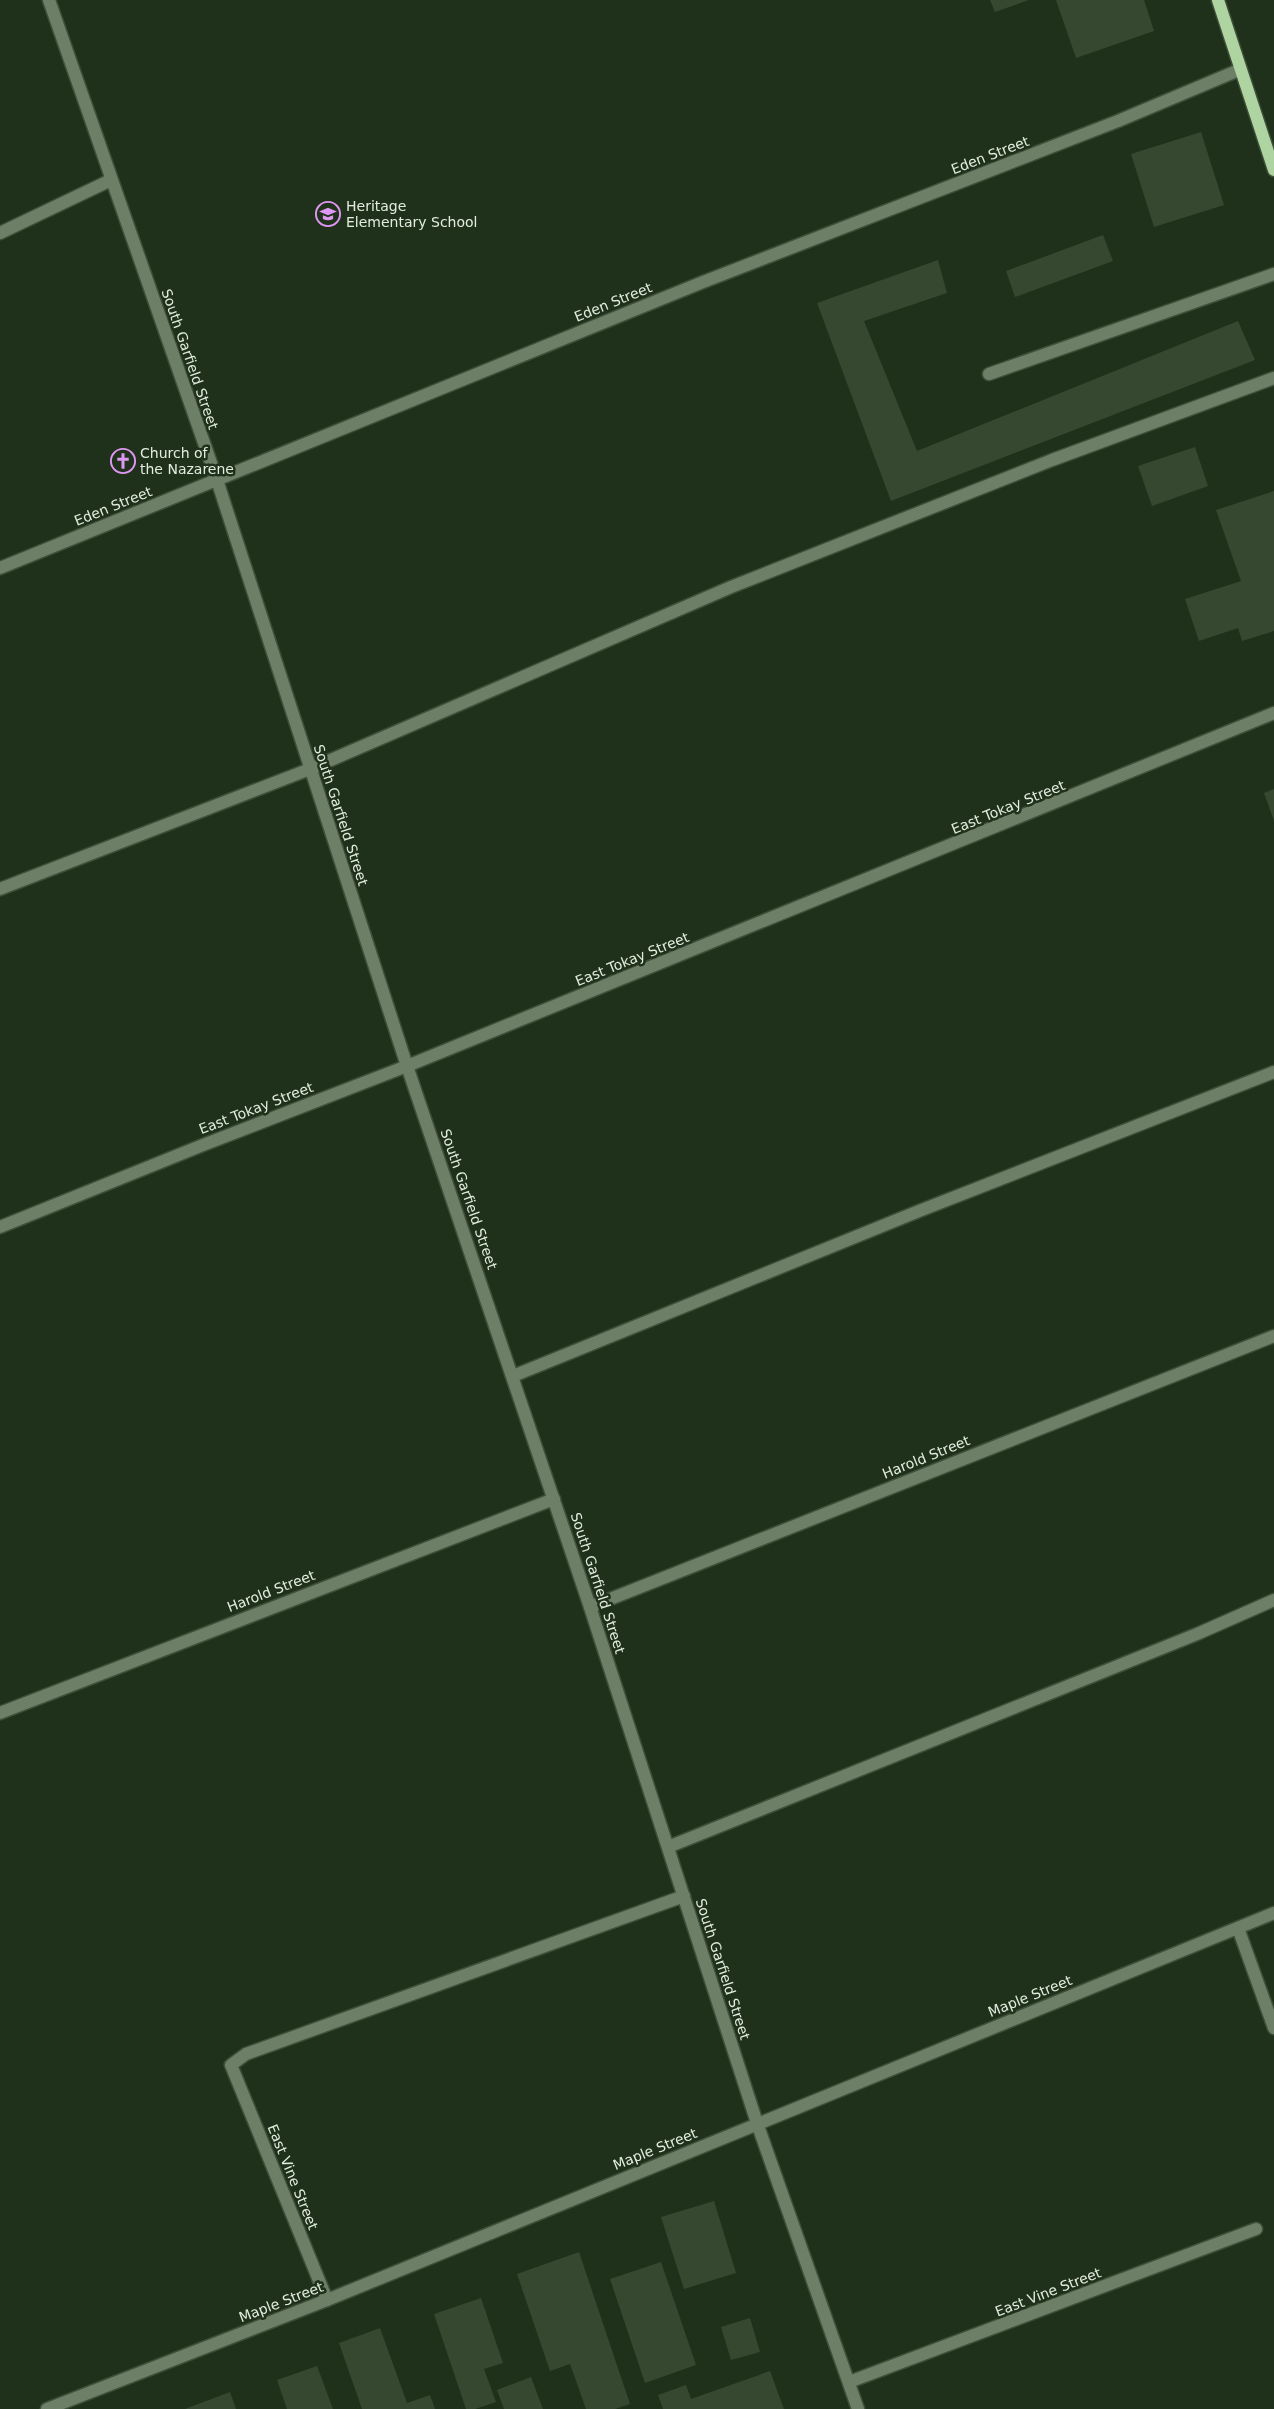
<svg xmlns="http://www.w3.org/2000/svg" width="1274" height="2409" font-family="'DejaVu Sans',sans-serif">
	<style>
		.building { fill: #374831 }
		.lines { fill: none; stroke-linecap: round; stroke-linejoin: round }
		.minor-casing { stroke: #3f4f3a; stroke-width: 15 }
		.major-casing { stroke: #3f4f3a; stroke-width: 15 }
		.minor { stroke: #6d8067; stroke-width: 12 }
		.major { stroke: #aed5a1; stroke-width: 12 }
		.labels { text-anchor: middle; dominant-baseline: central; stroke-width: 5; stroke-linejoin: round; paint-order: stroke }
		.street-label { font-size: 14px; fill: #e1ecde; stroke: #20311b }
		.poi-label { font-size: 14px; fill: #e1ecde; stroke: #20311b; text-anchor: start }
	</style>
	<rect width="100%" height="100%" fill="#20311b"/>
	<g class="building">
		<polygon points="990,0 1029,0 995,12"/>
		<polygon points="1056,0 1144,0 1154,31 1076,58"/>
		<polygon points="1201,132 1224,205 1154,227 1131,154"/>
		<polygon points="1103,235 1113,261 1015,297 1006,271"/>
		<polygon points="938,260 947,293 864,321 917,451 1238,321 1255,360 891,501 817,303"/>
		<polygon points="1195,447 1208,486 1152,506 1138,466"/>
		<polygon points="1274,491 1274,631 1242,641 1238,628 1199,641 1185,599 1241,581 1216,510"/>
		<polygon points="1274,789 1274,821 1264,793"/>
		<polygon points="714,2201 736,2273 684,2289 661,2217"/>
		<polygon points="579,2252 630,2404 615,2409 586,2409 570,2364 550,2371 517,2274"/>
		<polygon points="661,2262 696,2365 645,2383 610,2279"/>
		<polygon points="481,2298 503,2363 484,2369 496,2402 475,2409 466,2409 434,2314"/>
		<polygon points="750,2318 760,2352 731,2360 721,2327"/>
		<polygon points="380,2328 407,2403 430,2395 435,2409 362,2409 339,2343"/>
		<polygon points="317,2366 333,2409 287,2409 277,2380"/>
		<polygon points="770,2371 784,2409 663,2409 658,2395 686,2385 691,2399"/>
		<polygon points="531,2377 543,2409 504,2409 497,2390"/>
		<polygon points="230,2392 236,2409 185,2409"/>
	</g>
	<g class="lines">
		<defs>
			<g id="minor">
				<polyline points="49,0 217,480 407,1066 590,1607 757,2123 858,2409"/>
				<polyline points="0,233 111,180"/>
				<polyline points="989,374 1274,274"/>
				<polyline points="0,568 703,282 1118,121 1239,70"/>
				<polyline points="0,889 310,769 731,587 1052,460 1274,378"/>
				<polyline points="0,1227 203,1145 407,1066 1274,713"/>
				<polyline points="513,1376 919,1211 1274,1072"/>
				<polyline points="590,1607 1274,1336"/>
				<polyline points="0,1713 554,1499"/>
				<polyline points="668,1847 1197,1634 1274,1600"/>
				<polyline points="1238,1928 1274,2028"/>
				<polyline points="327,2300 231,2065 246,2054 684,1896"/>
				<polyline points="849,2382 1256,2229"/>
				<polyline points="47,2409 327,2300 1274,1913"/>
			</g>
			<polyline id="major" points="1218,0 1274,170"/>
		</defs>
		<use href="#minor" class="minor-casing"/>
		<use href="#major" class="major-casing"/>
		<use href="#minor" class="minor"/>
		<use href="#major" class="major"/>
	</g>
	<defs>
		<symbol id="school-ring" viewBox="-11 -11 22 22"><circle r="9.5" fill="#20311b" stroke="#de98f3" stroke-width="1.5"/><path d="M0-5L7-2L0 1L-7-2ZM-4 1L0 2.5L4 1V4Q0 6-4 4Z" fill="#de98f3"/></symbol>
		<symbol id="church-ring" viewBox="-11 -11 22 22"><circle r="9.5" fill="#20311b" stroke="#de98f3" stroke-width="1.5"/><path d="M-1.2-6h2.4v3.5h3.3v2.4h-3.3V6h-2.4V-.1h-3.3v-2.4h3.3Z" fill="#de98f3"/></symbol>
	</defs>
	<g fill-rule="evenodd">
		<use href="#school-ring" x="314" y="200" width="28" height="28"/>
		<use href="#church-ring" x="109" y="447" width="28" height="28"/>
	</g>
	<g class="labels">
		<g class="street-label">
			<text transform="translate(990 155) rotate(-21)">Eden Street</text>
			<text transform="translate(613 302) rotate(-22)">Eden Street</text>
			<text transform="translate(190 359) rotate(71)">South Garfield Street</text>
			<text transform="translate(113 506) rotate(-22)">Eden Street</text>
			<text transform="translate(1008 807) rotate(-22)">East Tokay Street</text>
			<text transform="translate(341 815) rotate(72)">South Garfield Street</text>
			<text transform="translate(632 959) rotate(-22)">East Tokay Street</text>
			<text transform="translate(256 1108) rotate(-21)">East Tokay Street</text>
			<text transform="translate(469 1199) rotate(71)">South Garfield Street</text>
			<text transform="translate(926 1457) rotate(-22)">Harold Street</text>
			<text transform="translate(598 1583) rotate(72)">South Garfield Street</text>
			<text transform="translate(271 1591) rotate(-21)">Harold Street</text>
			<text transform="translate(723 1969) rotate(72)">South Garfield Street</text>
			<text transform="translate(1030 1996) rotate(-22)">Maple Street</text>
			<text transform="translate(655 2149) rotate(-22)">Maple Street</text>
			<text transform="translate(293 2177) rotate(68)">East Vine Street</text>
			<text transform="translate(1048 2292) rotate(-21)">East Vine Street</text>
			<text transform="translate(281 2302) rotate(-21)">Maple Street</text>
		</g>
		<g class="poi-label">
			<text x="346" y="206">Heritage<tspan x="346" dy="16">Elementary School</tspan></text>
			<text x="140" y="453">Church of<tspan x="140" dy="16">the Nazarene</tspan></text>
		</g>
	</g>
</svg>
